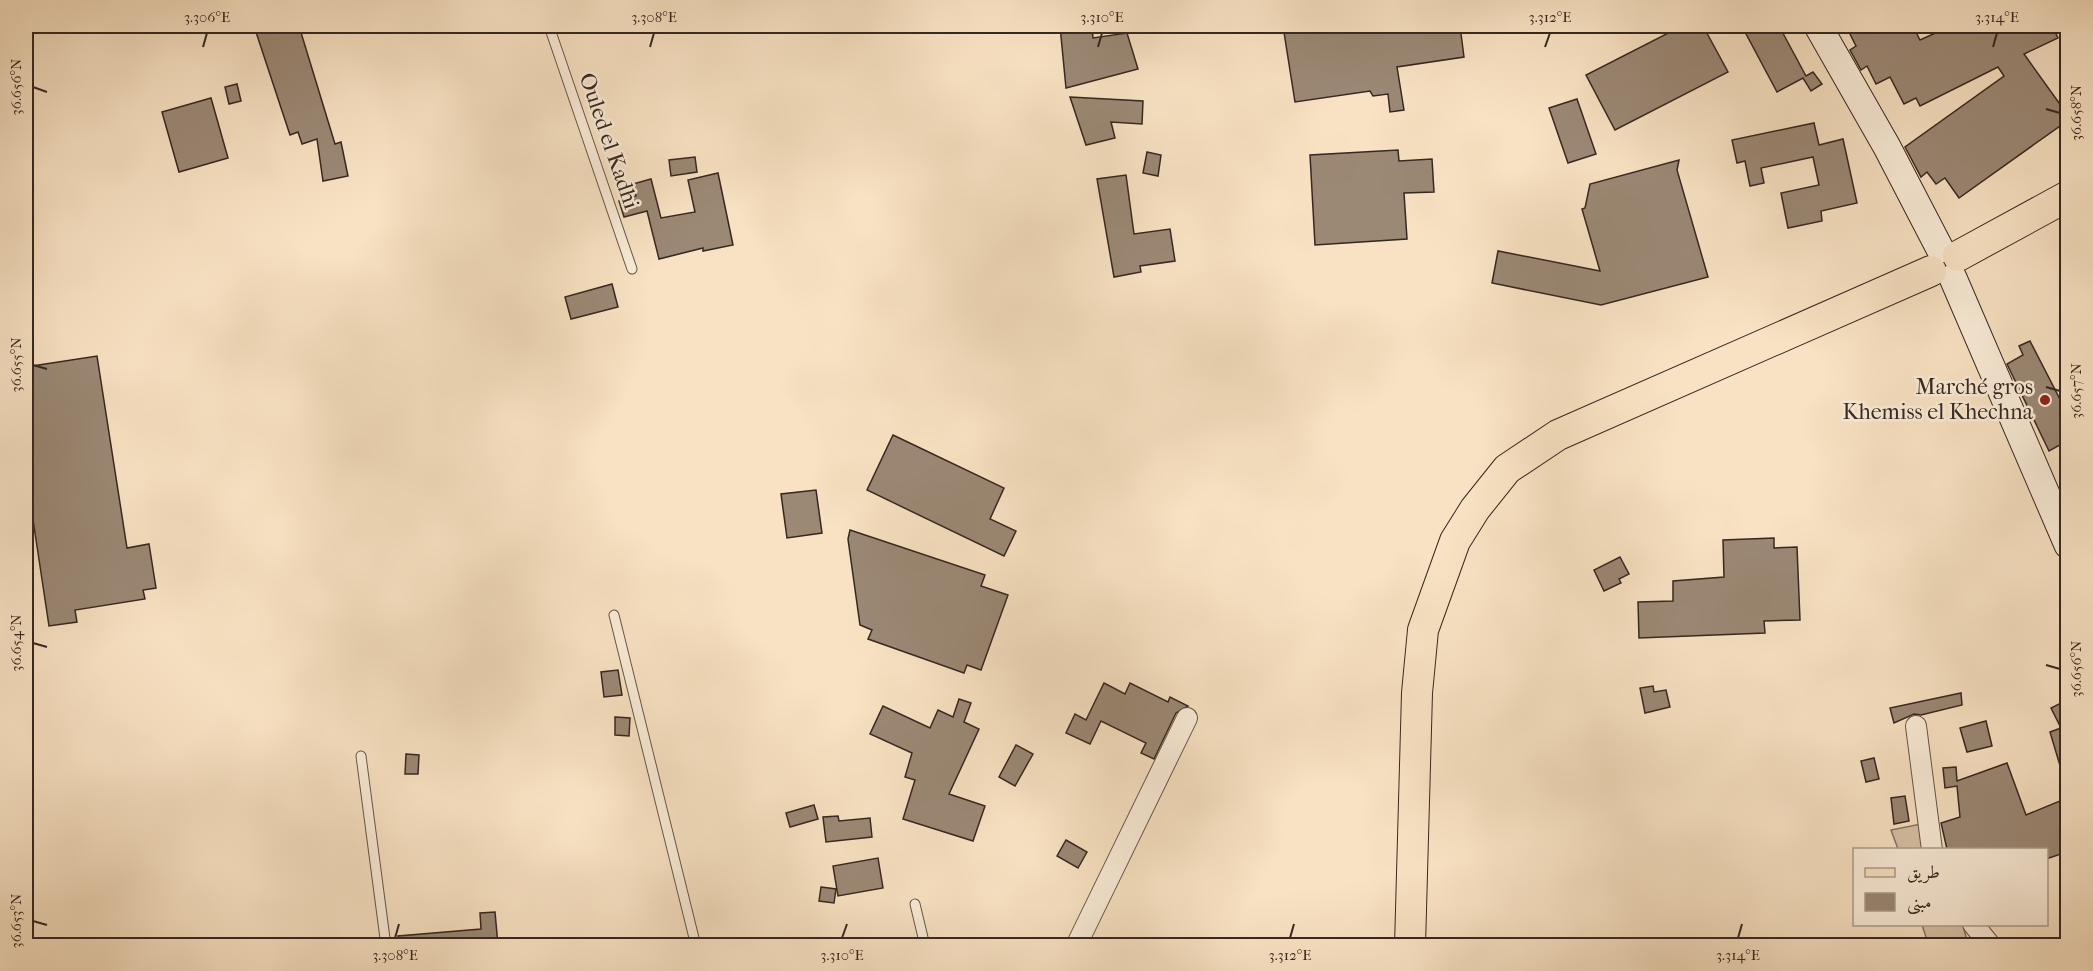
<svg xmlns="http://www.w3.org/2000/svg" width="2093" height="971" font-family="'IM FELL French Canon',Amiri,serif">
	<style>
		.green { fill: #d7c2a7; stroke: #867464; stroke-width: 1.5 }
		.building { fill: #9b8875; stroke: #362720; stroke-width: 1.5 }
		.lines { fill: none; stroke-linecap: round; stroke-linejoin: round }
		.service-casing { stroke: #665649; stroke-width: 11 }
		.minor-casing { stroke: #665649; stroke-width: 22 }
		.secondary-casing { stroke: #362720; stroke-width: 29 }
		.primary-casing { stroke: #362720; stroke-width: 32 }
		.service { stroke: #faecd8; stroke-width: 9 }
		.minor { stroke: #faecd8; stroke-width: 20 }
		.secondary { stroke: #faecd8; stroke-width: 27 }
		.primary { stroke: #f8e2c3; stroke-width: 30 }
		.ticks { fill: none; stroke: #362720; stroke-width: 2 }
		.poi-dot { fill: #8f2418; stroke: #faecd8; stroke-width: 2 }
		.labels { text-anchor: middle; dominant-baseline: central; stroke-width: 5; stroke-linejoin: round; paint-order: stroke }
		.street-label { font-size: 22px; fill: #362720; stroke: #faecd8 }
		.poi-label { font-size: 22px; fill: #362720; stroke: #faecd8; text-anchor: end }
		.neatline { fill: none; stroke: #362720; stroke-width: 2 }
		.ticks-label { font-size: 15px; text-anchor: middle; fill: #362720 }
	</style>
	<rect width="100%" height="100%" fill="#f8e2c3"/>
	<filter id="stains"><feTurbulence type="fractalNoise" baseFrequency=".00333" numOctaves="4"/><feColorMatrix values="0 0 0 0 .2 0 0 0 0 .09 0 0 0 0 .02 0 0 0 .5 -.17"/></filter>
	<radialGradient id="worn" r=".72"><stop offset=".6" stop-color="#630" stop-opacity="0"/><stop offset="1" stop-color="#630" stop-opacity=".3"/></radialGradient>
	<g class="green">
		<polygon points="1926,823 1941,849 1898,849 1891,830"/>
		<polygon points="1922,925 1963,925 1966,937 1977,945 1932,945 1927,940"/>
	</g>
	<g class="building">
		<polygon points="254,26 299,26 335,144 341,142 348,176 323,181 317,139 302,144 298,132 290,135"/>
		<polygon points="1060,26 1092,26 1093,38 1127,33 1138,69 1066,88"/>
		<polygon points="1283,26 1460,26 1464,57 1397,67 1404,110 1390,112 1388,94 1373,96 1370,91 1295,102"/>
		<polygon points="1682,26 1703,26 1728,72 1615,130 1586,75"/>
		<polygon points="1753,26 1779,26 1806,76 1813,72 1822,84 1811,91 1803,78 1777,92 1744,30"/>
		<polygon points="1846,26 1913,26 1920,40 1951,26 2052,26 2058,38 2024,54 2067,114 2067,121 1959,198 1945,178 1936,184 1927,172 1921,177 1905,147 2004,76 1998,67 1920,106 1916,98 1904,104 1890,77 1876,84 1867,66 1861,70 1850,50 1856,46"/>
		<polygon points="237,84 241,101 229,104 225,87"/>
		<polygon points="1070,97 1143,101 1142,124 1111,122 1115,138 1086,145"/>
		<polygon points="211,98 228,158 179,172 162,112"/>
		<polygon points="1577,99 1596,154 1568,163 1549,108"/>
		<polygon points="1814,123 1819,145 1843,139 1857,203 1821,211 1822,221 1788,228 1781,193 1819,185 1813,157 1761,168 1764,183 1750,186 1745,161 1737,163 1732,140"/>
		<polygon points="1398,150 1399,161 1432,159 1434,192 1404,193 1407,239 1315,245 1310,155"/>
		<polygon points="1147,152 1161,155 1158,176 1143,173"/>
		<polygon points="695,157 697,172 671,176 669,160"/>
		<polygon points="1679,160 1677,170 1708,277 1601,305 1492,283 1498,251 1600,271 1582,209 1585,208 1590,184"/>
		<polygon points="718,173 733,245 703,251 703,248 659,259 647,211 624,217 619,201 636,196 633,184 651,179 661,218 695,212 688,180"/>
		<polygon points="1126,175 1134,234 1170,229 1175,261 1140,266 1141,272 1114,277 1097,179"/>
		<polygon points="612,284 618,307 571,319 565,297"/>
		<polygon points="2030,341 2067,413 2067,441 2049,451 2007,364 2023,355 2019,346"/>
		<polygon points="97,356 127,548 149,544 156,588 143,590 145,599 75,610 77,622 49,626 26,473 26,367"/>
		<polygon points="893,435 1004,488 990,519 1016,531 1004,556 867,490"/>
		<polygon points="816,490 822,533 787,538 781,494"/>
		<polygon points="850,530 985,575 981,586 1008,595 981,670 967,665 964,673 868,639 872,630 860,625 848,539"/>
		<polygon points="1774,538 1774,548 1797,547 1800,620 1764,621 1765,633 1639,638 1638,602 1673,601 1673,581 1724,577 1723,540"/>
		<polygon points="1620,557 1629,574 1619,579 1621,583 1604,591 1594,570"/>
		<polygon points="618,670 622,695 604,697 601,672"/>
		<polygon points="1104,683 1125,694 1130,683 1168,702 1170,697 1188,706 1176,713 1154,759 1141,753 1146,743 1101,721 1090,744 1066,733 1075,714 1086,720"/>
		<polygon points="1653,686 1654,692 1666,690 1670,707 1645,713 1640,688"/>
		<polygon points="1961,693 1962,705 1921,715 1914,714 1894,723 1890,708"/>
		<polygon points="959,699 971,703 964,722 979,729 949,794 985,806 973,841 903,819 915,780 905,777 912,753 870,734 883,706 930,728 938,710 953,717"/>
		<polygon points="2067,700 2067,778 2064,779 2050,732 2061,728 2051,708"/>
		<polygon points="615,717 630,718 629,736 615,735"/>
		<polygon points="1986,721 1992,746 1967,752 1960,728"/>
		<polygon points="1016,745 1033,754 1015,786 999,777"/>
		<polygon points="406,754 419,755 418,774 405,774"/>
		<polygon points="1874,758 1879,779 1866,782 1861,761"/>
		<polygon points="2007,763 2026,815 2067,798 2067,852 2046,859 2046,849 1947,849 1941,823 1960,817 1957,786 1945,788 1943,768 1956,767 1957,781"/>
		<polygon points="1905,796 1909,821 1894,824 1891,798"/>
		<polygon points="814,805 818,819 790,827 786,813"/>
		<polygon points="838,816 839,821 870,818 872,837 826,842 823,817"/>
		<polygon points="1066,840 1087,852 1078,868 1057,856"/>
		<polygon points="878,858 883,888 838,896 833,866"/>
		<polygon points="821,887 836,889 834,903 819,901"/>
		<polygon points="495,912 498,945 399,945 398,936 481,929 480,913"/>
	</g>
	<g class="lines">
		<defs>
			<g id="service">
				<polyline points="549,26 632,269"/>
				<polyline points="614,615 695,942 708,946"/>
				<polyline points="361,756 386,946"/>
				<polyline points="915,904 925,946"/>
			</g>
			<g id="minor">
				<polyline points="1916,726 1932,850"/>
				<polyline points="1973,924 1991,946"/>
				<polyline points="1076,946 1187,718"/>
			</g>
			<g id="secondary">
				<polyline points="1818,26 1887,147 1940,249"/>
				<polyline points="1953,278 2068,545"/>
			</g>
			<g id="primary">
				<polyline points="1958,256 2068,196"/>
				<polyline points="1410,946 1417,693 1423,630 1455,541 1475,509 1507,469 1558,435 1931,271"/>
			</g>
		</defs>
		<use href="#service" class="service-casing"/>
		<use href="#minor" class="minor-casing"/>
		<use href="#secondary" class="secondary-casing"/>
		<use href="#primary" class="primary-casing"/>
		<use href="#service" class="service"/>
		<use href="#minor" class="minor"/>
		<use href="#secondary" class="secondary"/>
		<use href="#primary" class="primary"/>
	</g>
	<path class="ticks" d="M203,47L207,33M650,47L654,33M1098,47L1102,33M1545,47L1550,33M1993,47L1997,33M33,87L47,92M2046,109L2060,113M33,365L47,369M2046,387L2060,391M33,643L47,647M2046,665L2060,669M33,921L47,925M395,938L399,924M842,938L847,924M1290,938L1294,924M1738,938L1742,924"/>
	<circle class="poi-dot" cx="2045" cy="400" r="6"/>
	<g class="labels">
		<g class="street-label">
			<text transform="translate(609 141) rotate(71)">Ouled el Kadhi</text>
		</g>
		<g class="poi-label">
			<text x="2033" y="387">Marché gros<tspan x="2033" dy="25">Khemiss el Khechna</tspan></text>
		</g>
	</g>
	<rect width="2093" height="971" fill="none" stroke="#f8e2c3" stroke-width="66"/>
	<rect x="1853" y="848" width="195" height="78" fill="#faecd8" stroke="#ac9d8e" stroke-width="1.5"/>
	<rect x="1865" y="868" width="30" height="9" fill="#f8e2c3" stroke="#ac9d8e" stroke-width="1.5"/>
	<text x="1907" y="878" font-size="18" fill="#362720">طريق</text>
	<rect x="1865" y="893" width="30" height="18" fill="#9b8875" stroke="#ac9d8e" stroke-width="1.5"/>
	<text x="1907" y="908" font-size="18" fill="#362720">مبنى</text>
	<rect x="33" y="33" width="2027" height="905" class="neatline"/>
	<g class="ticks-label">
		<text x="207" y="22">3.306°E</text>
		<text x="654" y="22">3.308°E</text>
		<text x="1102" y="22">3.310°E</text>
		<text x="1550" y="22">3.312°E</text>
		<text x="1997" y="22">3.314°E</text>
		<text transform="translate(16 87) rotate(-90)" y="5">36.656°N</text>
		<text transform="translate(2076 113) rotate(-90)" y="5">36.658°N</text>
		<text transform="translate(16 365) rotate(-90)" y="5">36.655°N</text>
		<text transform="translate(2076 391) rotate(-90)" y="5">36.657°N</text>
		<text transform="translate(16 643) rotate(-90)" y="5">36.654°N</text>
		<text transform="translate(2076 669) rotate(-90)" y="5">36.656°N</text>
		<text transform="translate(16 921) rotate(-90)" y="5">36.653°N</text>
		<text x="395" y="960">3.308°E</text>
		<text x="842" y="960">3.310°E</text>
		<text x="1290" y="960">3.312°E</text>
		<text x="1738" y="960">3.314°E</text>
	</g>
	<rect width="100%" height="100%" filter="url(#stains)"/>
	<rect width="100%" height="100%" fill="url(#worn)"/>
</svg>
